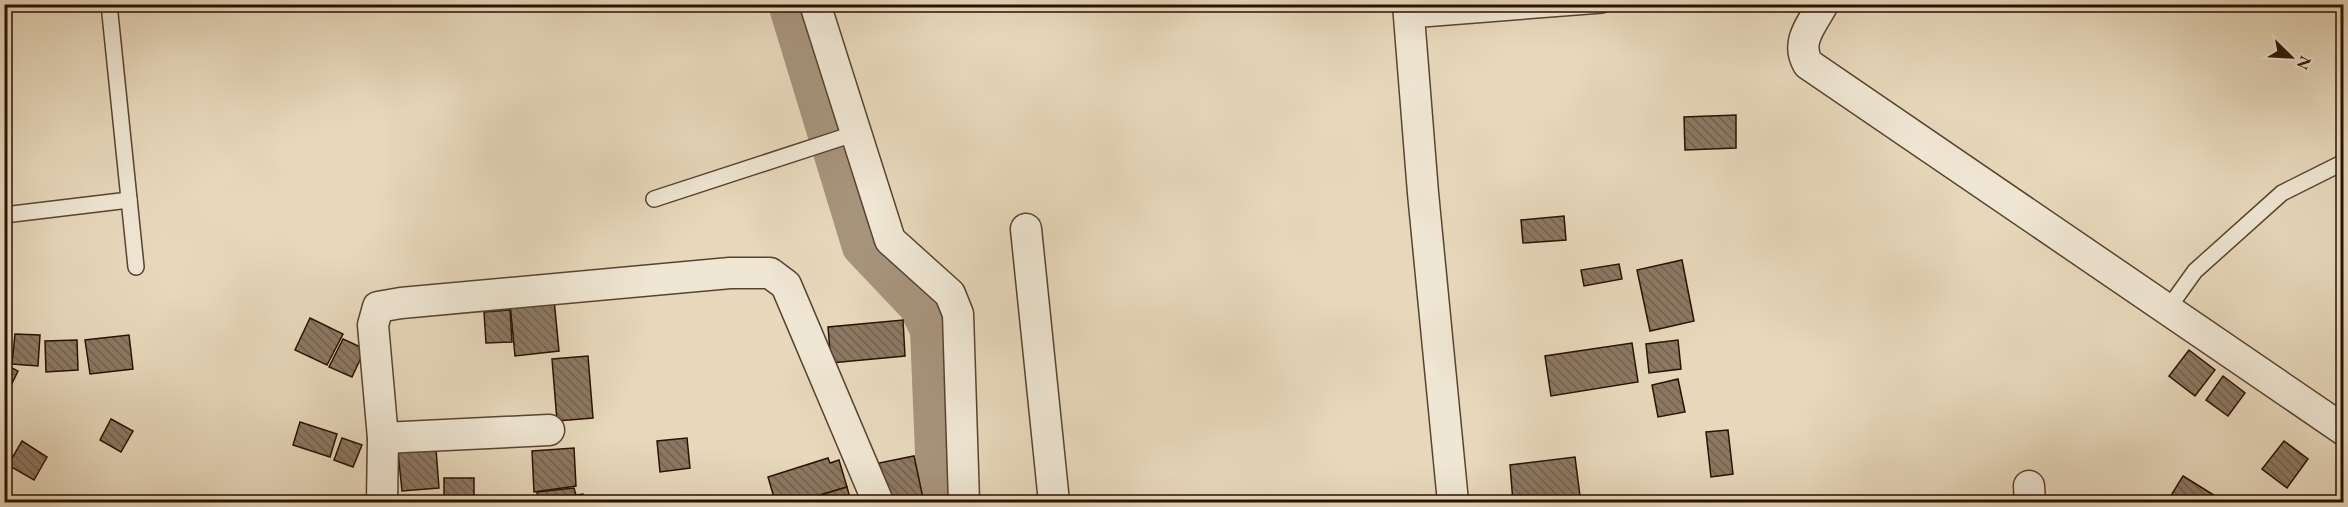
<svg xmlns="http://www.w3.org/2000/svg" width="2348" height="507" font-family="'EB Garamond',serif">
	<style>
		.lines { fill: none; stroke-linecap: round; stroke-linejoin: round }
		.canal { stroke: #a7947c; stroke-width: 38 }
		.building { fill: url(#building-back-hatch); stroke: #2a1102; stroke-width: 1.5 }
		.service-casing { stroke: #594330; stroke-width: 18 }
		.minor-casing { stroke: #594330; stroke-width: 33 }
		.service { stroke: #efe6d3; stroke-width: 15 }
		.minor { stroke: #efe6d3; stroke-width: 30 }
	</style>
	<defs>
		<pattern id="building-back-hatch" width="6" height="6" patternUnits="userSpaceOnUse" patternTransform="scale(1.5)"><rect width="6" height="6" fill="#8c7862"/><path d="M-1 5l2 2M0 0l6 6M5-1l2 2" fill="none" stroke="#73614f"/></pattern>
	</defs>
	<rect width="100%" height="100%" fill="#e7d8bb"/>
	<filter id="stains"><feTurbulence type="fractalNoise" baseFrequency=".00333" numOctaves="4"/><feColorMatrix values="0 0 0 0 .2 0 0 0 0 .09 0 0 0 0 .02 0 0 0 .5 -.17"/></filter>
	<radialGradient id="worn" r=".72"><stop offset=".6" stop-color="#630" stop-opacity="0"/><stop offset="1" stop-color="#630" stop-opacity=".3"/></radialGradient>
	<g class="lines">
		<polyline class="canal" points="787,4 861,247 917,306 929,330 936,502"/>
	</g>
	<g class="building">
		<polygon points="1736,115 1736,148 1685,150 1684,117"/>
		<polygon points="1564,216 1566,240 1523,243 1521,220"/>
		<polygon points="1682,260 1694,321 1650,331 1637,270"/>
		<polygon points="1619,264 1622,279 1584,286 1581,270"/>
		<polygon points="554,299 559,351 515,356 510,303"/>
		<polygon points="510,310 512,342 486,343 484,312"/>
		<polygon points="310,318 343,334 327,365 295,350"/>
		<polygon points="903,320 905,356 831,363 828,327"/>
		<polygon points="15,334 40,335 38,366 12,364"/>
		<polygon points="129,335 133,369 90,374 85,340"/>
		<polygon points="343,339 365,349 352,377 329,367"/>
		<polygon points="77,340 78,370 46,372 45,341"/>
		<polygon points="1678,340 1681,369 1649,373 1646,344"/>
		<polygon points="1632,343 1638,382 1551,396 1545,356"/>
		<polygon points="2189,350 2215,370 2195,396 2169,376"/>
		<polygon points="588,356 593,418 557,421 552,359"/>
		<polygon points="4,364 18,371 4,400"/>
		<polygon points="2223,376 2245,393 2228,416 2206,400"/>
		<polygon points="1678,379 1685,412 1658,417 1652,385"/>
		<polygon points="111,419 133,431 121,452 100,440"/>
		<polygon points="300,422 337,434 330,457 293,445"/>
		<polygon points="1728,430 1733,474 1711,477 1706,432"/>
		<polygon points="342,438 362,445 353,467 334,460"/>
		<polygon points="687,438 690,468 660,472 657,441"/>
		<polygon points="22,441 47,457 34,480 8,465"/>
		<polygon points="2284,441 2308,459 2287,488 2262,469"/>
		<polygon points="574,448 576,486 534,492 532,451"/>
		<polygon points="436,449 439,488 402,491 398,452"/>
		<polygon points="914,456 923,498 901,502 887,502 879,463"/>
		<polygon points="1575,457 1580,496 1513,502 1510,465"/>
		<polygon points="828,458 830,463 839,460 847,487 797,502 770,502 775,501 768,477"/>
		<polygon points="2183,476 2225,502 2167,502"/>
		<polygon points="444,478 474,478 474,500 444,501"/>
		<polygon points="847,487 851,502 797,502"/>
		<polygon points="574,488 576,495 583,494 584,502 562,502 561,500 538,502 537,492"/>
		<polygon points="435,496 435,502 404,502 404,497"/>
	</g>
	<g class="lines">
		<defs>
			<g id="service">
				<polyline points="109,4 136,267"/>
				<polyline points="1410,20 1602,5"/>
				<polyline points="654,199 841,138 858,135"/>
				<polyline points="4,215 129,200"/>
				<polyline points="2167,310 2195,271 2282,193 2344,162"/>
			</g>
			<g id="minor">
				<polyline points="815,4 890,240 950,294 958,314 964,502"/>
				<polyline points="1408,4 1423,193 1453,502"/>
				<path d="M1823,4C1812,24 1795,42 1808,64L2344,430"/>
				<polyline points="1026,229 1054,502"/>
				<polyline points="383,438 549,430"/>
				<polyline points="2029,486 2030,502"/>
				<polyline points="382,502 383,438 373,325 378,307 401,303 730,273 770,273 786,285 878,502"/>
			</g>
		</defs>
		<use href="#service" class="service-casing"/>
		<use href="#minor" class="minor-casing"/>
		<use href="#service" class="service"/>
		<use href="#minor" class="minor"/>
	</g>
	<rect width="2348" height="507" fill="none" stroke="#e7d8bb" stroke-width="24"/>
	<rect x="6" y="6" width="2336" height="495" fill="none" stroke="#2a1102" stroke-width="3"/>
	<rect x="12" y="12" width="2324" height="483" fill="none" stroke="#2a1102" stroke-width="1.5"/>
	<g transform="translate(2291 57) rotate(114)" stroke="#efe6d3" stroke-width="4.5" paint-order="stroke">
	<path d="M0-4.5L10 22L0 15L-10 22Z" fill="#2a1102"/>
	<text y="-9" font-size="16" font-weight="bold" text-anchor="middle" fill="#2a1102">N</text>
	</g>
	<rect width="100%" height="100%" filter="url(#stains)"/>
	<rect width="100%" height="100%" fill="url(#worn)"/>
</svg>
